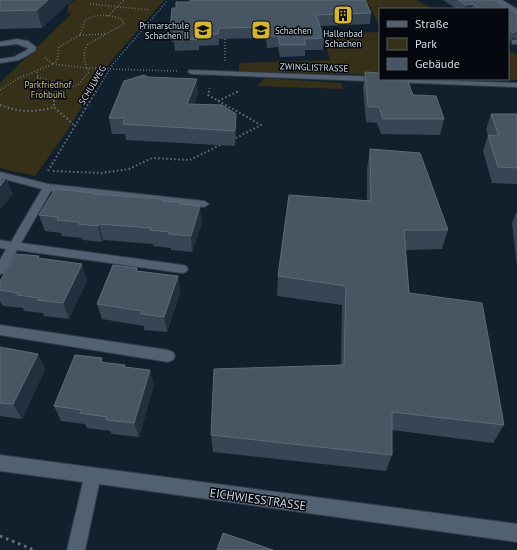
<svg xmlns="http://www.w3.org/2000/svg" width="517" height="550" font-family="'PT Sans',sans-serif">
	<style>
		.green { fill: #373019 }
		.lines { fill: none; stroke-linecap: round; stroke-linejoin: round }
		.minor-casing { stroke: #343c48; stroke-width: 2 }
		.path-far2 { stroke: #65717d; stroke-width: 1.5; stroke-dasharray: 1 2; stroke-linecap: butt }
		.path-far1 { stroke: #65717d; stroke-width: 2; stroke-dasharray: 1.5 2.5; stroke-linecap: butt }
		.path { stroke: #65717d; stroke-width: 3; stroke-dasharray: 2.5 4; stroke-linecap: butt }
		.minor { fill: #516172; fill-rule: evenodd }
		.wall { fill: #374554 }
		.shaded-wall { fill: #21303e }
		.building { fill: #485664; stroke: #5e6b78 }
		.labels { text-anchor: middle; dominant-baseline: central; stroke-width: 3; stroke-linejoin: round; paint-order: stroke }
		.far-poi-label { font-size: 9px; fill: #d4dde7; stroke: #05090f; text-anchor: end }
		.far-street-label { font-size: 9px; fill: #d4dde7; stroke: #05090f }
		.far-park-label { font-size: 9px; fill: #d1be7c; stroke: #05090f }
		.near-street-label { font-size: 12px; fill: #d4dde7; stroke: #05090f }
	</style>
	<rect width="100%" height="100%" fill="#12202e"/>
	<g class="green">
		<polygon points="75,0 164,0 106,67 67,131 35,176 0,168 0,83 71,14 67,12 69,4"/>
		<polygon points="363,0 416,0 433,9 380,9 380,27 369,5"/>
		<polygon points="380,32 380,75 239,71 239,63 330,60 323,34"/>
		<polygon points="508,50 517,55 517,80 481,79 508,79"/>
		<polygon points="265,78 341,83 343,89 257,86"/>
	</g>
	<g class="lines">
		<defs>
			<g id="minor">
				<polygon points="494,0 502,0 517,9 517,14"/>
				<polygon points="17,39 28,41 36,47 35,51 19,60 0,63 0,59 14,57 27,50 28,48 17,44 0,46 0,42"/>
				<rect x="512" y="40" width="5" height="4"/>
				<polygon points="189,70 380,77 380,79 517,83 517,87 192,74 188,72"/>
				<polygon points="0,172 48,184 204,201 209,204 204,207 51,191 21,243 182,265 186,266 188,269 186,272 182,273 17,250 4,273 0,274 0,260 6,249 0,248 0,240 11,242 42,189 0,178"/>
				<polygon points="0,325 168,350 173,352 175,356 173,360 168,362 0,335"/>
				<polygon points="0,455 517,524 517,542 99,484 85,550 67,550 83,482 0,471"/>
			</g>
		</defs>
		<use href="#minor" class="minor-casing"/>
		<g class="path-far2">
			<polyline points="90,4 149,10"/>
			<polyline points="108,16 124,0"/>
			<polyline points="80,35 106,34"/>
			<polyline points="225,39 225,61"/>
			<path d="M53,64L57,61L59,47L80,35L85,20C97,13 110,15 122,19L124,24L88,44C82,53 84,59 87,68L109,69"/>
			<polyline points="53,64 87,68 89,72 79,84 59,92"/>
			<polyline points="110,69 177,71"/>
			<polyline points="37,72 39,85 49,92"/>
			<polyline points="37,77 54,82 56,85 55,92"/>
			<polyline points="0,90 19,78 53,64 44,57"/>
			<polyline points="96,92 113,64 168,0"/>
			<polyline points="209,92 210,86"/>
			<polyline points="237,92 240,91"/>
		</g>
		<g class="path-far1">
			<polyline points="47,91 54,98 54,107"/>
			<polyline points="209,91 208,95 261,125 234,139"/>
			<polyline points="55,93 55,91"/>
			<polyline points="53,94 63,91"/>
			<polyline points="218,101 239,91"/>
			<path d="M0,105C18,112 35,113 54,107L75,126"/>
			<polyline points="48,171 96,91"/>
			<polyline points="53,171 102,173 129,169 152,158 190,160 222,144"/>
		</g>
		<polyline class="path" points="0,536 34,550"/>
		<use href="#minor" class="minor"/>
	</g>
	<g class="wall">
		<polygon points="0,0 72,0 42,28 0,29"/>
		<polygon points="443,0 494,0 517,14 517,39 512,38 510,42 508,40 508,9 457,9"/>
		<polygon points="190,2 371,13 370,24 320,26 324,38 323,50 305,50 305,56 280,57 278,47 267,48 266,38 219,39 219,45 199,46 199,50 175,51 174,42 172,42 170,30 176,8"/>
		<polygon points="365,72 413,95 444,119 440,135 381,134 377,123 366,122 363,87"/>
		<polygon points="148,77 198,94 194,104 236,129 235,146 126,140 125,134 112,134 109,118"/>
		<polygon points="491,114 517,114 517,184 492,183 483,151 488,135 486,130"/>
		<polygon points="370,149 448,230 442,249 406,250 409,293 504,425 493,443 392,430 392,455 386,471 213,452 211,435 341,365 342,305 277,296 278,276 367,201 367,169"/>
		<polygon points="94,193 95,194 162,199 162,201 180,204 202,222 192,252 171,250 171,248 153,246 153,244 103,240 102,242 83,240 82,238 62,236 61,233 45,231 39,215"/>
		<polygon points="517,211 517,266 512,223"/>
		<polygon points="40,259 87,280 69,319 44,316 43,313 24,311 23,308 3,306 0,301 0,281"/>
		<polygon points="137,268 138,271 178,276 180,292 167,332 144,330 144,326 102,319 97,304"/>
		<polygon points="0,347 38,354 45,369 22,419 0,416"/>
		<polygon points="102,358 103,362 125,365 126,368 154,385 139,437 112,434 110,431 87,428 85,424 61,421 54,406"/>
	</g>
	<g class="shaded-wall">
		<polygon points="48,0 72,0 42,28 37,10"/>
		<polygon points="473,4 471,9 465,9 466,5"/>
		<polygon points="197,79 198,94 188,119 187,104"/>
		<polygon points="236,114 236,129 235,146 235,131"/>
		<polygon points="6,178 13,194 0,210 0,186"/>
		<polygon points="200,206 202,222 192,252 191,236"/>
		<polygon points="99,224 103,240 102,242 98,226"/>
		<polygon points="82,264 87,280 69,319 63,303"/>
		<polygon points="178,276 180,292 167,332 164,317"/>
		<polygon points="38,354 45,369 22,419 13,404"/>
		<polygon points="150,370 154,385 139,437 134,423"/>
	</g>
	<g class="building">
		<polygon points="0,0 48,0 37,10 0,11"/>
		<polygon points="190,0 365,0 371,13 316,15 324,38 304,39 306,45 280,45 278,36 267,36 266,27 219,28 218,34 198,35 198,39 174,40 174,30 170,30 172,8 176,8 176,2 190,2"/>
		<polygon points="458,0 494,0 517,14 517,30 515,30 513,33 508,29 508,9 479,9 473,4 466,5"/>
		<polygon points="365,72 380,73 380,79 407,79 413,95 436,96 444,119 383,119 379,107 368,107"/>
		<polygon points="144,75 148,77 197,79 187,104 222,105 236,114 235,131 123,124 125,118 109,118 124,81"/>
		<polygon points="491,114 517,114 517,168 498,167 488,135 499,136"/>
		<polygon points="370,149 420,153 448,230 404,230 409,293 482,303 504,425 392,412 392,455 211,435 214,369 344,365 346,286 278,276 289,195 371,201"/>
		<polygon points="0,177 6,178 0,186"/>
		<polygon points="55,189 94,193 93,194 162,199 162,201 180,202 179,204 200,206 191,236 169,234 169,232 150,230 151,228 99,224 98,226 78,224 79,222 57,220 58,217 39,215"/>
		<polygon points="16,254 39,256 38,258 82,264 63,303 37,300 39,298 17,295 18,293 0,290 0,281"/>
		<polygon points="113,265 137,268 136,271 178,276 164,317 141,314 142,311 97,304"/>
		<polygon points="0,347 38,354 13,404 0,403"/>
		<polygon points="75,355 102,358 100,362 125,365 124,367 150,370 134,423 106,420 107,417 80,413 82,410 54,406"/>
		<polygon points="223,533 273,550 217,550"/>
	</g>
	<defs>
		<symbol id="building-square" viewBox="-11 -11 22 22"><rect x="-9" y="-9" width="18" height="18" rx="4" fill="#d5b534" stroke="#05090f"/><path d="M-4-6H4V6H1V3H-1V6H-4ZM-2.5-4.3h1.7v1.8h-1.7ZM.8-4.3h1.7v1.8H.8ZM-2.5-1h1.7V.8h-1.7ZM.8-1h1.7V.8H.8Z" fill="#111"/></symbol>
		<symbol id="school-square" viewBox="-11 -11 22 22"><rect x="-9" y="-9" width="18" height="18" rx="4" fill="#d5b534" stroke="#05090f"/><path d="M0-5L7-2L0 1L-7-2ZM-4 1L0 2.5L4 1V4Q0 6-4 4Z" fill="#111"/></symbol>
	</defs>
	<g fill-rule="evenodd">
		<use href="#building-square" x="332" y="4" width="22" height="22"/>
		<use href="#school-square" x="192" y="19" width="22" height="22"/>
		<use href="#school-square" x="250" y="19" width="22" height="22"/>
	</g>
	<g class="labels">
		<g class="far-poi-label">
			<text x="189" y="25">Primarschule<tspan x="189" dy="10">Schachen II</tspan></text>
			<text x="275" y="30" text-anchor="start">Schachen</text>
			<text x="343" y="33" text-anchor="middle">Hallenbad<tspan x="343" dy="10">Schachen</tspan></text>
		</g>
		<g class="far-street-label">
			<text transform="translate(314 67) rotate(2)">ZWINGLISTRASSE</text>
			<text transform="translate(92 85) rotate(-59)">SCHULWEG</text>
		</g>
		<g class="far-park-label">
			<text x="48" y="84">Parkfriedhof<tspan x="48" dy="10">Frohbühl</tspan></text>
		</g>
		<g class="near-street-label">
			<text transform="translate(258 499) rotate(8)">EICHWIESSTRASSE</text>
		</g>
	</g>
	<rect x="379" y="8" width="130" height="72" fill="#05090f" stroke="#585e65"/>
	<rect x="387" y="21" width="20" height="6" fill="#516172" stroke="#585e65"/>
	<text x="415" y="28" font-size="12" fill="#d4dde7">Straße</text>
	<rect x="387" y="38" width="20" height="12" fill="#373019" stroke="#585e65"/>
	<text x="415" y="48" font-size="12" fill="#d4dde7">Park</text>
	<rect x="387" y="58" width="20" height="12" fill="#485664" stroke="#585e65"/>
	<text x="415" y="68" font-size="12" fill="#d4dde7">Gebäude</text>
</svg>
